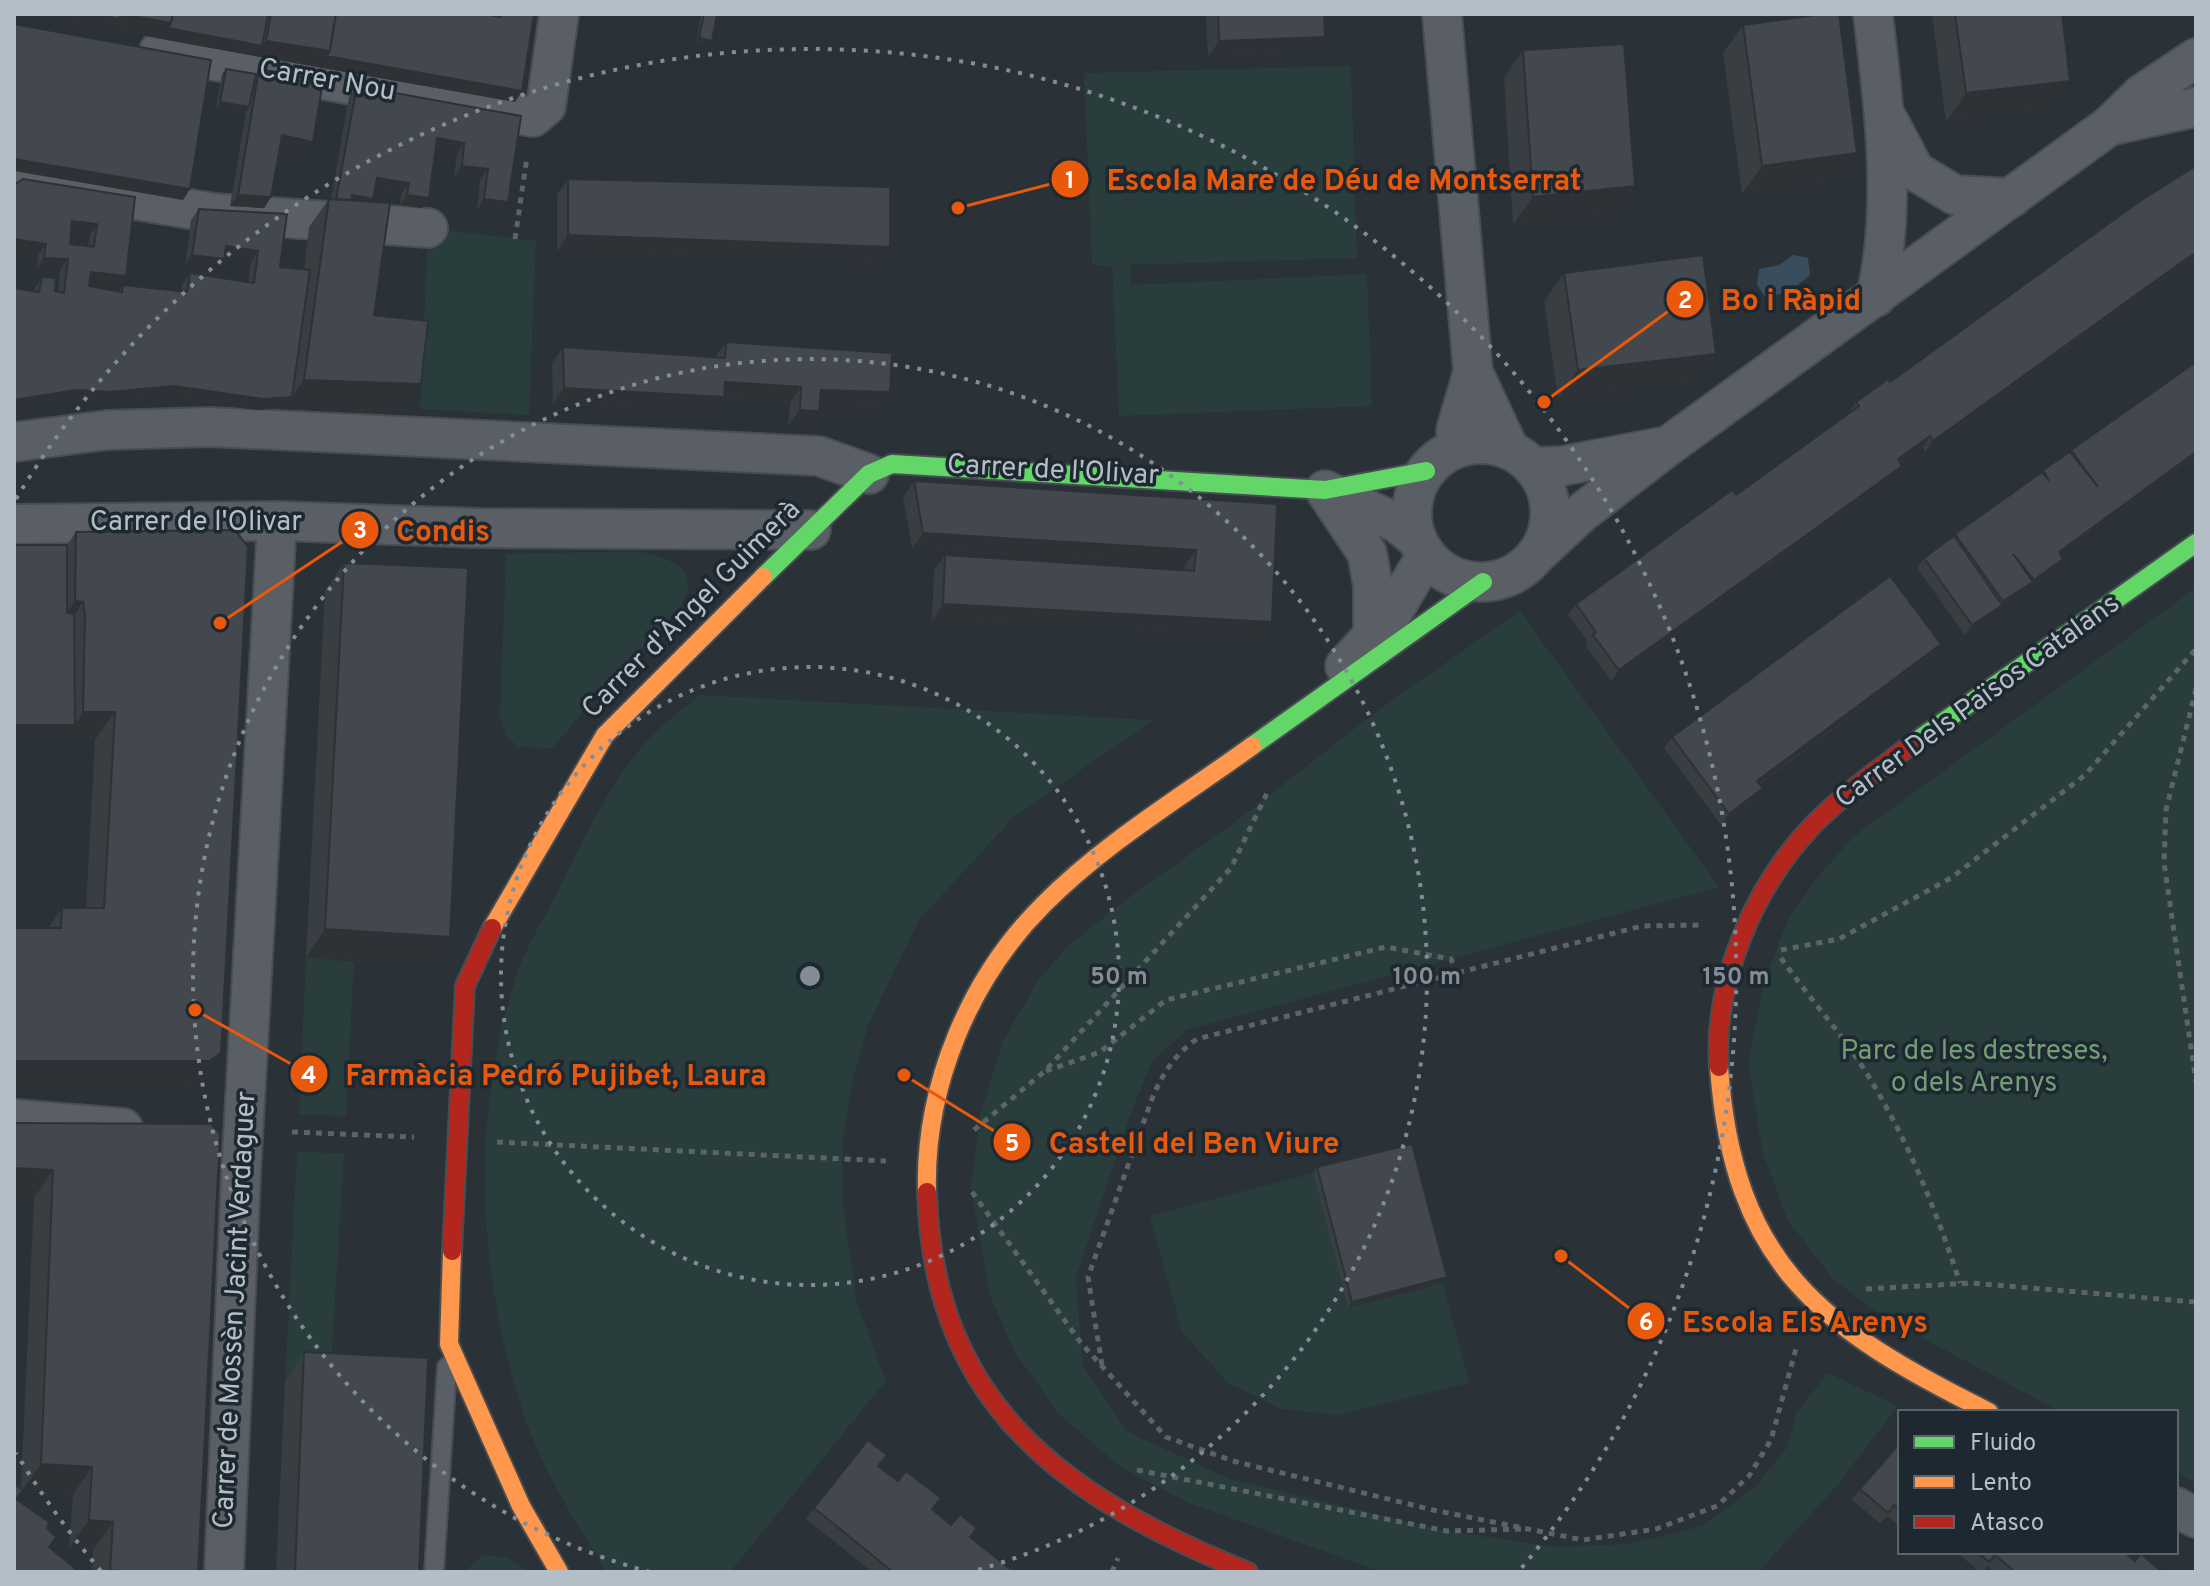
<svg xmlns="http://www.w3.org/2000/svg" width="2210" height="1586" font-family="Overpass,sans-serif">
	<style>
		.green { fill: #283d3c }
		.water { fill: #384e5e }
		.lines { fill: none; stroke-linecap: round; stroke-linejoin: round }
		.lane-casing { stroke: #484d51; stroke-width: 22 }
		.street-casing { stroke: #484d51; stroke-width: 42 }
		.fast-casing { stroke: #484d51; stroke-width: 22 }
		.slow-casing { stroke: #484d51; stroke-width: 22 }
		.jam-casing { stroke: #484d51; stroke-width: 22 }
		.path { stroke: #5d6468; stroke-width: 5; stroke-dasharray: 6 6; stroke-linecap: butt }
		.lane { stroke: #595f65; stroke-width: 18 }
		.street { stroke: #595f65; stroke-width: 38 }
		.fast { stroke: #63d668; stroke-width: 18 }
		.slow { stroke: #ff974d; stroke-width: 18 }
		.jam { stroke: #b3261e; stroke-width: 18 }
		.wall { fill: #393e42; fill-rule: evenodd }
		.shaded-wall { fill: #2e3236 }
		.building { fill: #42484d; stroke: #2e3236; stroke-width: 2; fill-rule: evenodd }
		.ring { fill: none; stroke: #848d95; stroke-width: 4; stroke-dasharray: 4 8 }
		.labels { text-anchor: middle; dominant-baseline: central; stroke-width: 7; stroke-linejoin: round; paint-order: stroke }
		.street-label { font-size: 28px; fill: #b4bec7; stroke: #1d2831 }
		.park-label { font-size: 28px; fill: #739c77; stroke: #1d2831 }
		.centre { fill: #848d95; stroke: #1d2831; stroke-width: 4 }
		.ring-label { font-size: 24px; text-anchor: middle; font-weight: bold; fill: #848d95; stroke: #1d2831; stroke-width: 7; stroke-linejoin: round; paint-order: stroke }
		.leader { fill: none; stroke: #e8590c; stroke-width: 3 }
		.callout-dot { fill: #e8590c; stroke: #1d2831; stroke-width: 3 }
		.mark-label { font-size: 24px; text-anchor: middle; font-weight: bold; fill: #fff }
		.callout-label { font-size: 30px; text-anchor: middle; font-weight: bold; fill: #e8590c; stroke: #1d2831; stroke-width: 7; stroke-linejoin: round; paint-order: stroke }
	</style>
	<rect width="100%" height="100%" fill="#2a3137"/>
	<g class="green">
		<polygon points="1351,66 1357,258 1130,265 1130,285 1367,274 1372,406 1119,416 1112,267 1092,265 1084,73"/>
		<polygon points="428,228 536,241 529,415 420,409"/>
		<path d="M636,551C745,570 655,633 620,669C595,694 576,723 552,748L518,747L506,736L500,716L506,554Z"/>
		<polygon points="2196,588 2196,1483 2176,1472 2176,1412 2061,1412 1885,1318 1833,1279 1787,1219 1762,1150 1748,1062 1764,982 1788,920 1816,879 1854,836"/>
		<polygon points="1520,611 1719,887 1186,1030 1151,1064 1129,1118 1076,1278 1083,1367 1128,1432 1230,1479 1447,1531 1554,1547 1629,1544 1702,1526 1755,1487 1788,1446 1796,1413 1828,1373 1898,1406 1835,1488 1758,1572 1382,1572 1189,1503 1120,1467 1059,1414 1014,1351 990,1296 971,1190 980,1115 1003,1041 1039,979 1071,943 1139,890 1223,831 1381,708"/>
		<path d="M699,695L1153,720L1014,817L919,920L868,1025L852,1083L843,1139L842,1199L857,1303L886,1381L730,1572H607C574,1520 539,1465 521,1406C476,1265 471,1112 518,971C528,943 545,916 559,889C583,840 608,786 645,743C660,725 682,711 699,695Z"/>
		<polygon points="306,957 354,962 346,1116 299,1114"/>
		<polygon points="297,1152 344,1153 330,1383 285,1381"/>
		<polygon points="1313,1173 1348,1307 1443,1283 1469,1383 1338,1415 1281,1409 1228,1383 1182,1332 1150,1216"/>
		<path d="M483,1556C500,1556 515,1556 525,1572H463Z"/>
	</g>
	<polygon class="water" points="1793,255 1808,258 1810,275 1789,292 1765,297 1757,285 1759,269 1779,265"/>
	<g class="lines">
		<defs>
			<polyline id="lane" points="434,1572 447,1367"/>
			<g id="street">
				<polyline points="1442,14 1473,372 1509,449"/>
				<path d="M1873,14C1884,106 1897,206 1876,297"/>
				<polyline points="159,51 533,117 546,106 559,14"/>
				<polyline points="1888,120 1915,171 1955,195 2011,198"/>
				<polyline points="2109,126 2196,107"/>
				<polyline points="14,180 214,213 428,228"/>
				<polyline points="14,442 107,430 210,427 819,456 869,474"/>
				<circle cx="1481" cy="513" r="69"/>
				<polyline points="1457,448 1456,430 1473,372"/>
				<polyline points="1533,467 1562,466 1661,447"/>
				<polyline points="1325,490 1367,553 1373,586 1373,637"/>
				<polyline points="1327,491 1397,523 1417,539"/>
				<polyline points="14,524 277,521 480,528 811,530"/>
				<polyline points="1537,554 1580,514 1668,446 2109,126 2142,94 2196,58"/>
				<polyline points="1345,666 1391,615 1426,556"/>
				<polyline points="14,1119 123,1128"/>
				<polyline points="2176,1507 2196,1518"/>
				<polyline points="224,1572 241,1173 277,521"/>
			</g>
			<g id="fast">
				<polyline points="763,577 869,474 892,464 1325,490 1426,471"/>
				<polyline points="1912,744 2196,543"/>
				<polyline points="1252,746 1483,582"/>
			</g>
			<g id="slow">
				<polyline points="492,928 605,735 763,577"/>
				<path d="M1719,1067C1733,1265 1822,1329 1989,1412"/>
				<path d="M927,1192C924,1087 969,979 1043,905C1104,843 1183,796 1252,746"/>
				<polyline points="452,1251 449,1344 521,1506 559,1572"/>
			</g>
			<g id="jam">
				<path d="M1719,1067C1713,982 1754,887 1812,826C1842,795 1878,770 1912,744"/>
				<path d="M927,1192C933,1406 1066,1498 1248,1572"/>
				<polyline points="452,1251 465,986 492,928"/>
			</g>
		</defs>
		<use href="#lane" class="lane-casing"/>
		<use href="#street" class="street-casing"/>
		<use href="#fast" class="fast-casing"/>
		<use href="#slow" class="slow-casing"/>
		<use href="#jam" class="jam-casing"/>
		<g class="path">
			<polyline points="515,239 527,157"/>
			<polyline points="2196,689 2166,810 2164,863 2196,1082"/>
			<polyline points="1781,950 1839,939 1951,878 2085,775 2196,649"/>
			<path d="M1781,958C1807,995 1838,1029 1862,1066C1906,1135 1935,1207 1960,1283"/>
			<polyline points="1046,1071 1100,1052 1166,1000 1386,947 1451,959 1456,971"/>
			<polyline points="974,1130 1045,1071 1231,868 1268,791"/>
			<polyline points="292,1132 414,1137"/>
			<polyline points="497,1142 886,1161"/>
			<polyline points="972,1192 1081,1343 1166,1437 1233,1461 1433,1510 1583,1540 1656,1529 1717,1506 1749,1476 1771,1440 1797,1345"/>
			<polyline points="1866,1289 1971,1283 2196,1302"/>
			<path d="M1102,1365L1088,1277L1153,1096C1164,1072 1175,1054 1197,1039L1642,926L1701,925"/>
			<polyline points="1137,1470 1447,1531 1521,1529"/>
			<polyline points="1112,1572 1118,1558"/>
		</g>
		<use href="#lane" class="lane"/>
		<use href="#street" class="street"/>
		<use href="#fast" class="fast"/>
		<use href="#slow" class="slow"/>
		<use href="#jam" class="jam"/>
	</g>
	<g class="wall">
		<polygon points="25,14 484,14 495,16 495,14 534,14 522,91 515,102 255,56"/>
		<polygon points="701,14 717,14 709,46 696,44"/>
		<polygon points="1206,14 1324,14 1314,53 1208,57"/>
		<polygon points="1932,14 2062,14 2050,109 1946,122"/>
		<polygon points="1743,25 1837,181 1742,194 1723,53"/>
		<polygon points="1523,50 1635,186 1615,214 1513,225 1504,78"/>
		<polygon points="226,69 256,74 259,69 305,153 280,147 271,197 264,208 230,206 246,111 246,112 216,108 222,74"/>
		<path d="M357,86L521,116L508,202L500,213L477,210L480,180L454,176L457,154L436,150L429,198L422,208L400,205L401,194L375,190L373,199L371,202L374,315L421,384L401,412L284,408L256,410L166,397L103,403L68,400L34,291L35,288L42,277L55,291L58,292L60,270L37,269L38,255L14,251L135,197L126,276L118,287L90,284L89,286L119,291L123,285L181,291L182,284L190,273L248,282L251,262L224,258L216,270L185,265L191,220L199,209L280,267L304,270L309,227L329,199H331L349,97ZM71,233L90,235L88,246L70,244Z"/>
		<polygon points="2196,166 2196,259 2175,272 1925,452 1923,447 1901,463 1895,477 1611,681 1585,645 1588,642 1568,615 1576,604 1736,495 1849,414 1848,413 1856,402 1890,382"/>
		<polygon points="568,179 890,247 879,263 557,251 557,194"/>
		<polygon points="1564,273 1716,354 1697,382 1558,398 1544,301"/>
		<polygon points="726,342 890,392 879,408 819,406 819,411 807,427 788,426 790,403 723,399 713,412 553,404 552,363 563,347 715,357"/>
		<polygon points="2071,450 2196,457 2061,555 2063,559 2056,570 1997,611 1994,616 1965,635 1917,568 1924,558 2069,453"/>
		<polygon points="914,481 1277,504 1261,637 932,620 934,570 945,555 1184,570 1185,565 912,549 903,497"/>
		<polygon points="76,532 221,1053 201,1081 189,1089 14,1089 14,928 48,928 62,908 86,908 95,740 14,741 14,545 67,545"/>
		<polygon points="344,563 431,965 306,957 325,591"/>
		<polygon points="1941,644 1934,655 1760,784 1756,799 1721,825 1664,748 1672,737"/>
		<polygon points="14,1123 211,1124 198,1572 92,1572 93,1550 69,1548 73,1495 21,1492 16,1499 14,1572 14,1484 21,1489 34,1198"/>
		<polygon points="1317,1167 1447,1277 1443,1283 1348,1308 1313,1173"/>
		<polygon points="304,1352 419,1572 276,1572 285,1381"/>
		<polygon points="1900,1443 1900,1527 1887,1516 1880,1523 1852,1500 1860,1489"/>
		<polygon points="879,1466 932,1510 970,1537 1014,1572 872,1572 806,1519 814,1508"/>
		<polygon points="1956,1552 2124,1552 2135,1561 2162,1572 1995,1572 1988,1566 1982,1572 1980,1572"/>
	</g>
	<g class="shaded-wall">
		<polygon points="25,14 91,14 119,19 123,14 171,23 262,46 266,41 330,51 522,91 515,102 255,56"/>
		<polygon points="1325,37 1314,53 1208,57 1219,41"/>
		<polygon points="699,38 712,41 709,46 696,44"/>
		<polygon points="2070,81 2050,109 1946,122 1966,93"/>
		<polygon points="220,102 249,107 246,112 216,108"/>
		<polygon points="282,135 313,142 305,153 274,146"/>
		<polygon points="437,138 464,143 457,154 430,149"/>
		<polygon points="1857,153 1837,181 1742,194 1762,166"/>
		<polygon points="14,159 190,189 183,200 14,171"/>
		<polygon points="462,166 488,169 480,180 454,176"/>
		<polygon points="377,178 409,183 401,194 369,189"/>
		<polygon points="1635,186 1615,214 1513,225 1533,197"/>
		<polygon points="238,195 271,197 264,208 230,206"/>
		<polygon points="352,195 373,199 365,209 348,206"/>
		<polygon points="407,195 429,198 422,208 400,205"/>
		<polygon points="484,199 508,202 500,213 477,210"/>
		<polygon points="72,221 97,224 90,235 65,232"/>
		<polygon points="568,235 890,247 879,263 557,251"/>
		<polygon points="14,239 46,244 38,255 14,251"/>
		<polygon points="226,246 258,251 251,262 218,257"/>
		<polygon points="2196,253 2196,259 2175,272 1925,452 1933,441 2183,261"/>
		<polygon points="192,255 224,259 216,270 185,265"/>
		<polygon points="44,258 68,259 60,270 37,269"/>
		<polygon points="91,272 126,276 118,287 84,283"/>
		<polygon points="1716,354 1697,382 1558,398 1578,370"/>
		<polygon points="304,380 421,384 401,412 284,408 256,410 166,397 103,403 68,400 14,410 14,400 76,390 174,386 292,397"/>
		<polygon points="725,382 801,387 790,403 723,399 713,412 553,404 564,388"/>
		<polygon points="821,390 890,392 879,408 810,406"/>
		<polygon points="800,410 819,411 807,427 788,426"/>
		<polygon points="1930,436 1923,447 1891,470 1898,459"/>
		<polygon points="2196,452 2196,457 2051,563 2059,552"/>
		<polygon points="1902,466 1895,477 1611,681 1619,670"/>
		<polygon points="923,533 1196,550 1185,565 912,549"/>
		<polygon points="2063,559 2056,570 1997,611 1994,616 1965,635 1972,625 2000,606 2003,601"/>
		<polygon points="75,601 83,602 63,630 56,629"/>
		<polygon points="943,604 1272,622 1261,637 932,620"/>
		<polygon points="1941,644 1934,655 1749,791 1757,781"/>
		<polygon points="83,712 115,712 95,740 14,741 14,725 75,725"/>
		<polygon points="1763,788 1756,799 1721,825 1729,814"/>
		<polygon points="325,929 450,937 431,965 306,957"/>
		<polygon points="221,1053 201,1081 189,1089 14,1089 14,1061"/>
		<polygon points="14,1168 53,1170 34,1198 14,1197"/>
		<polygon points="1447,1277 1443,1283 1348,1308 1352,1302"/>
		<polygon points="41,1464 92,1467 73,1495 21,1492"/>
		<polygon points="89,1520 113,1522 93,1550 69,1548"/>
	</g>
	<g class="building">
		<polygon points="91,14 120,14 119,19"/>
		<polygon points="123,14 173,14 171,23"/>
		<polygon points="173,14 268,14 262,46 168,28 171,23"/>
		<polygon points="271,14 336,14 330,51 266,41"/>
		<polygon points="336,14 484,14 501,17 501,14 534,14 522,91 326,56 330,51"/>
		<polygon points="704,14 717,14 712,41 699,38"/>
		<polygon points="1218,14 1324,14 1325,37 1219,41"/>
		<polygon points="1823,14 1839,14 1857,153 1762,166 1743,25"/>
		<polygon points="1955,14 2062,14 2070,81 1966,93"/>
		<polygon points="14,24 211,60 190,189 14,159"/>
		<polygon points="1624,44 1635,186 1533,197 1523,50"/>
		<polygon points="226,69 256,74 249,107 220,102"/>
		<polygon points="259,69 323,81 313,142 282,135 271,197 238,195"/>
		<polygon points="357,86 521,116 508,202 484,199 488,169 462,166 464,143 437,138 429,198 407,195 409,183 377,178 373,199 352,195 351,200 336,199"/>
		<polygon points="2196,166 2196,253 2183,261 1933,441 1930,436 1898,459 1902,466 1619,670 1593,635 1596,632 1576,604 1732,490 1736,495 1859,406 1856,402 1888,379 1890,382 2140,201"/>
		<path d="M23,179L135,197L126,276L91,272L89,286L122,292L123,285L187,292L190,273L254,283L258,251L226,246L224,259L192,255L199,209L287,214L280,267L310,270L292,397L263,399L174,386L110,392L76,390L14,400V288L39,292L42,277L56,278L55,291L64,293L68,259L44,258L46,244L14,239V185ZM72,221L97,224L94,247L70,244Z"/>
		<polygon points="568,179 890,187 890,247 568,235"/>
		<polygon points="329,199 390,203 374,315 428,321 421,384 304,380"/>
		<polygon points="1703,255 1716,354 1578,370 1564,273"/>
		<polygon points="726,342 892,353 890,392 821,390 819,411 800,410 801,387 725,382 724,397 564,388 563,347 725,358"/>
		<polygon points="2196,362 2196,452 2059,552 2063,559 2034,580 2013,554 2033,582 2003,601 1955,534 2042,472 2049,481 2043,470 2070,452 2098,487 2071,450"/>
		<polygon points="914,481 1277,504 1272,622 943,604 945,555 1194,571 1196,550 923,533"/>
		<polygon points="235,530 248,547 221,1053 209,1061 14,1061 14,928 61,928 62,908 104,908 115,712 83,712 85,615 83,602 75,601 76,532"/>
		<polygon points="1954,536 2002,605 1972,625 1924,558"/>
		<polygon points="14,545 67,545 67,613 74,614 75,725 14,725"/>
		<polygon points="344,563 468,568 450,937 325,929"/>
		<polygon points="1890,576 1941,644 1757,781 1763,788 1729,814 1672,737"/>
		<polygon points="14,1123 211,1124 220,1134 198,1572 119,1572 119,1571 110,1570 113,1522 89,1520 92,1467 41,1464 53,1170 14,1168"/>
		<polygon points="1412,1144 1447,1277 1352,1302 1317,1167"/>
		<polygon points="304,1352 428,1358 419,1572 295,1572"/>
		<polygon points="868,1440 887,1455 878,1466 898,1481 906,1471 941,1498 932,1509 951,1525 960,1514 977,1528 970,1537 1014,1572 893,1572 814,1508"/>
		<polygon points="1900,1443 1900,1510 1894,1505 1888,1513 1860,1489"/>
		<polygon points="14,1484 23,1490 16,1499 49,1522 47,1528 56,1537 49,1547 75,1568 73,1572 14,1572"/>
		<polygon points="1977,1552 2124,1552 2135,1561 2141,1554 2162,1572 2015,1572 1995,1555 1989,1562"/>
	</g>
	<g class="ring">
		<circle cx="810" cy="976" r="309"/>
		<path d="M650 1572A617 617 0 1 1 970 1572"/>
		<path d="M101 1571A926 926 0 0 1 16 1453M16 499A926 926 0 1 1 1519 1571"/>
	</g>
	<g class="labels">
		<g class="street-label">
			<text transform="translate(327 81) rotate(10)">Carrer Nou</text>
			<text transform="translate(1053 471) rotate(3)">Carrer de l'Olivar</text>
			<text x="196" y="523">Carrer de l'Olivar</text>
			<text transform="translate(692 610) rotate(-45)">Carrer d'Àngel Guimerà</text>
			<text transform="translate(1978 702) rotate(-36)">Carrer Dels Països Catalans</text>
			<text transform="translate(236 1310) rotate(-87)">Carrer de Mossèn Jacint Verdaguer</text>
		</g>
		<g class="park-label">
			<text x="1974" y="1052">Parc de les destreses,<tspan x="1974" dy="32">o dels Arenys</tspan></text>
		</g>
	</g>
	<circle cx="810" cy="976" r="12" class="centre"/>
	<g class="ring-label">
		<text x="1119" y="984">50 m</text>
		<text x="1427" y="984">100 m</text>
		<text x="1736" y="984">150 m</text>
	</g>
	<path class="leader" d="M958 208L1070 179M1544 402L1685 299M220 623L360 530M195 1010L309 1074M904 1075L1012 1142M1561 1256L1646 1321"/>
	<g class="callout-dot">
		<circle cx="958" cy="208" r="8"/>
		<circle cx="1544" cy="402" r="8"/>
		<circle cx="220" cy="623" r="8"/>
		<circle cx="195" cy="1010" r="8"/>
		<circle cx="904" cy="1075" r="8"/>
		<circle cx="1561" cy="1256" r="8"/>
		<circle cx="1070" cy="179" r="20"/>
		<circle cx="1685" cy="299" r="20"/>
		<circle cx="360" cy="530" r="20"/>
		<circle cx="309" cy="1074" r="20"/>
		<circle cx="1012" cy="1142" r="20"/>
		<circle cx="1646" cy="1321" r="20"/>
	</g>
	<g class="mark-label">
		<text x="1070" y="188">1</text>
		<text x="1685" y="308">2</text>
		<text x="360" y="538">3</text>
		<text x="309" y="1083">4</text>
		<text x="1012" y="1151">5</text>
		<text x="1646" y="1330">6</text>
	</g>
	<g class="callout-label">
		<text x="1344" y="190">Escola Mare de Déu de Montserrat</text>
		<text x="1791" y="310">Bo i Ràpid</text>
		<text x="443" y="541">Condis</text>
		<text x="556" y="1085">Farmàcia Pedró Pujibet, Laura</text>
		<text x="1194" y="1153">Castell del Ben Viure</text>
		<text x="1805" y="1332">Escola Els Arenys</text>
	</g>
	<rect width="2210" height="1586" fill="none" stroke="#b4bec7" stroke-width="32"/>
	<rect x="1898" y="1410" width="280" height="144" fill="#1d2831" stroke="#59646d" stroke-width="2"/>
	<rect x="1914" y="1436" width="40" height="12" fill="#63d668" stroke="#59646d" stroke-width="2"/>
	<text x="1970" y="1450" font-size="24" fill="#b4bec7">Fluido</text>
	<rect x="1914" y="1476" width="40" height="12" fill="#ff974d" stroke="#59646d" stroke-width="2"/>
	<text x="1970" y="1490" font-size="24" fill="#b4bec7">Lento</text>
	<rect x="1914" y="1516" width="40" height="12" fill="#b3261e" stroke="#59646d" stroke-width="2"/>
	<text x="1970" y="1530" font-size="24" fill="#b4bec7">Atasco</text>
</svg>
